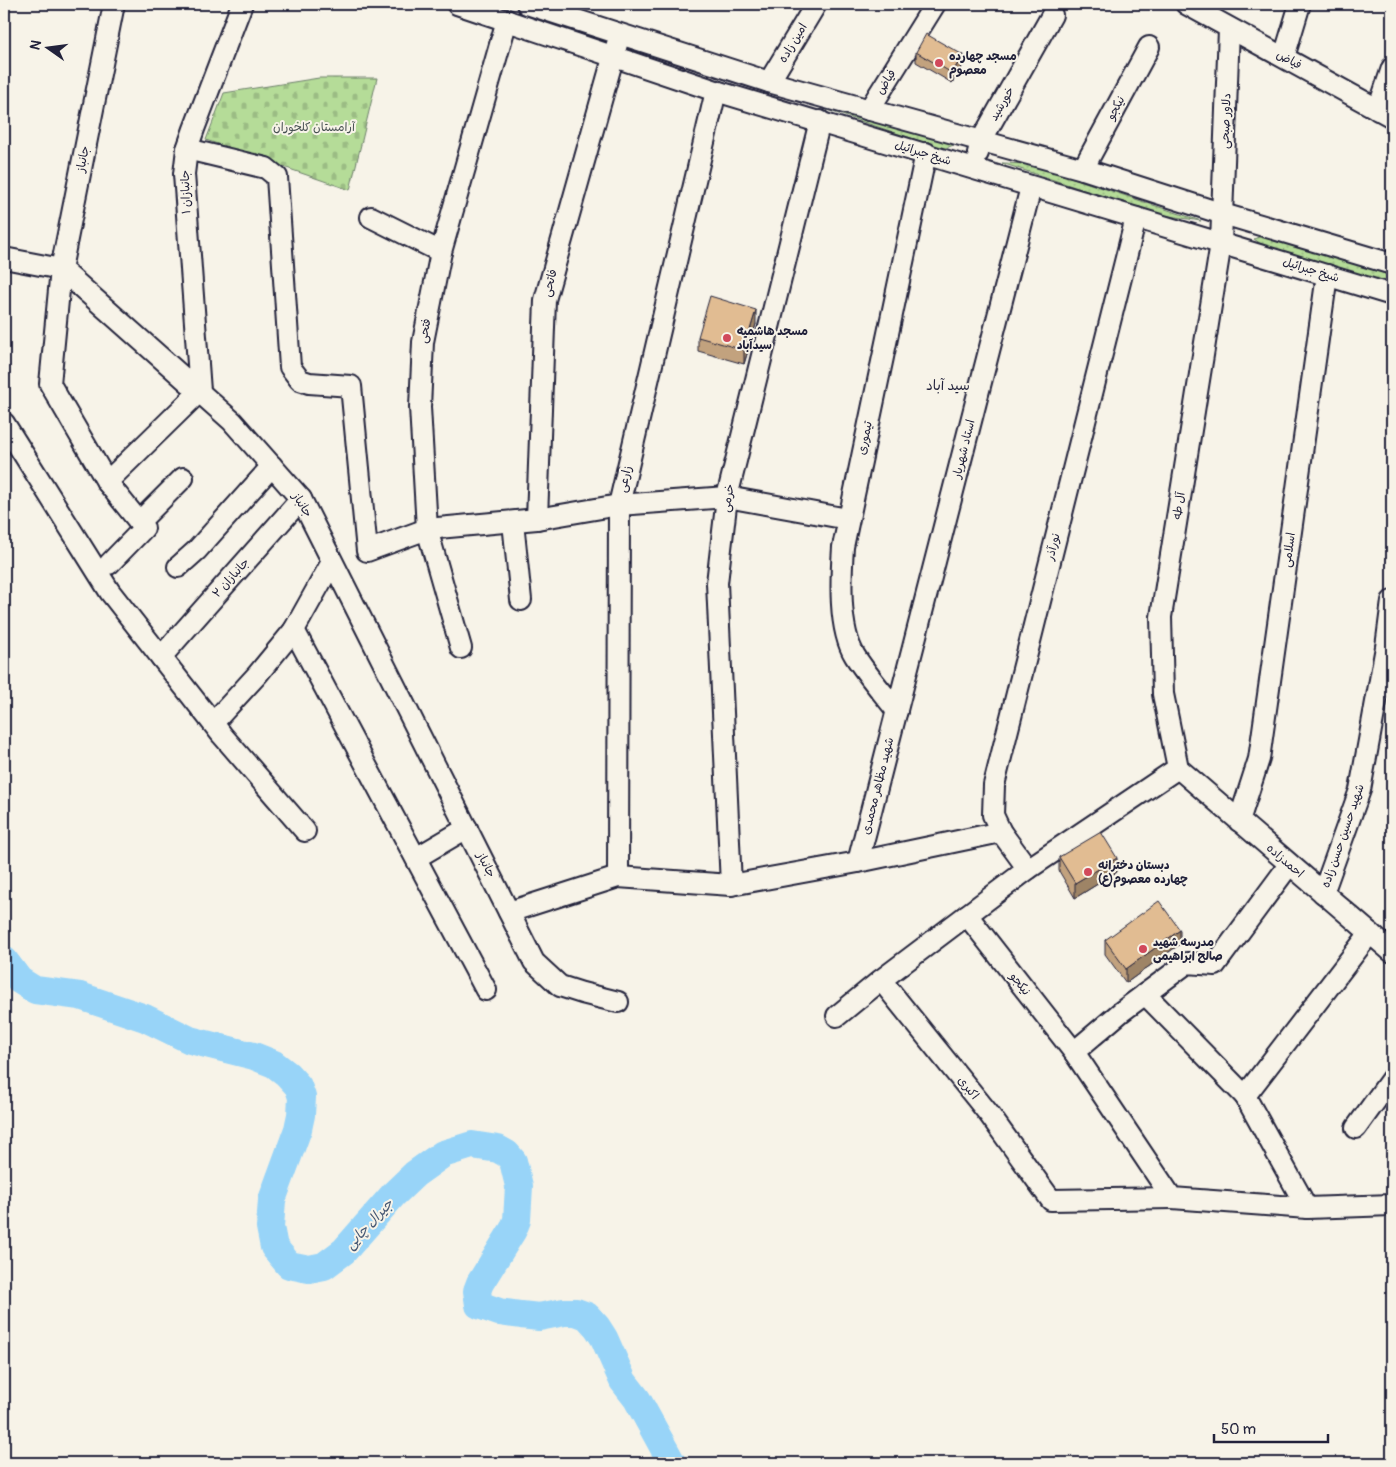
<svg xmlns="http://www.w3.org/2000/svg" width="1396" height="1467" font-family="Pangolin,'Playpen Sans Arabic',sans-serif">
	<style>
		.grass { fill: url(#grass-dots); stroke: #6c7f6a }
		.cemetery { fill: url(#cemetery-stones); stroke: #6c7f6a }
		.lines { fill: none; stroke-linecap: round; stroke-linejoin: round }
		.river { stroke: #98d4f8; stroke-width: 28 }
		.minor-casing { stroke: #22223b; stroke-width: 24 }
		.minor { stroke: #f7f3e8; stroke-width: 20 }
		.wall { fill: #c2a27e; stroke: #22223b }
		.shaded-wall { fill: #9e8466; stroke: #22223b }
		.building { fill: #e1bc92; stroke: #22223b }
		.poi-dot { fill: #d1495b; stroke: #f7f3e8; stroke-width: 2 }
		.labels { text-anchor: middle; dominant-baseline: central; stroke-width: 4; stroke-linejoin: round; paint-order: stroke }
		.street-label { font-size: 12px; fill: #22223b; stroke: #f7f3e8 }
		.poi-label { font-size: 12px; font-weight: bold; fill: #22223b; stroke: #f7f3e8; text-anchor: start }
		.park-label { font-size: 12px; fill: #475052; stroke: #f7f3e8 }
		.neighbourhood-label { font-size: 14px; fill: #22223b; stroke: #f7f3e8 }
		.water-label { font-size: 14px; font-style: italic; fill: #455774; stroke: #f7f3e8 }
	</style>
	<defs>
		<pattern id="grass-dots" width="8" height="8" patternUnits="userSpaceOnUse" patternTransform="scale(1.25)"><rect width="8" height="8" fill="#b5dc98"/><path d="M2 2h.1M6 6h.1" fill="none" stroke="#9bbc84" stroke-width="1.8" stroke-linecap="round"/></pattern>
		<pattern id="cemetery-stones" width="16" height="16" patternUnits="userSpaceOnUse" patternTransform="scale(1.25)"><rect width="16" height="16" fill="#b5dc98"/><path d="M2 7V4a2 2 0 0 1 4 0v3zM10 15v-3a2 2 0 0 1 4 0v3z" fill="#9bbc84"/></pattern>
	</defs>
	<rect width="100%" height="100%" fill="#f7f3e8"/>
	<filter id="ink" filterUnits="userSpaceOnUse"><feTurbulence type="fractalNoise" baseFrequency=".02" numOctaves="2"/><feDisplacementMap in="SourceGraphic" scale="10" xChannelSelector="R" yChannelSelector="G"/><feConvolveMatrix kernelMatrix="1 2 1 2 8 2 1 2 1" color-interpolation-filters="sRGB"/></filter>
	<g filter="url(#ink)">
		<g class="grass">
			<polygon points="635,51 713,69 958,143 944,149 788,97"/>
			<polygon points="1002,163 1031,164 1201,221 1157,214"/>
			<polygon points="1261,236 1392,275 1392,284 1264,246 1254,239"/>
		</g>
		<polygon class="cemetery" points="319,78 377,78 350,190 206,140 224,93"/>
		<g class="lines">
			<polyline class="river" points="4,960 19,980 35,990 80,996 145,1018 190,1040 254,1056 274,1064 287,1074 298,1086 302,1097 301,1115 298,1129 272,1200 270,1227 274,1247 289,1265 309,1269 324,1266 344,1251 394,1194 415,1174 443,1154 472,1145 498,1149 507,1154 513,1161 519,1186 517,1220 513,1230 480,1283 477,1291 479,1305 499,1312 521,1315 539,1317 564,1312 576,1312 587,1316 597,1327 604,1338 623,1381 637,1399 672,1463"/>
			<defs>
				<g id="minor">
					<polyline points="457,4 716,91 1392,295"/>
					<polyline points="527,4 769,82 1083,169 1223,214 1392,264"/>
					<polyline points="1186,4 1392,117"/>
					<polyline points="1284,57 1300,4"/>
					<polyline points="769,82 816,4"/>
					<polyline points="869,110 935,4"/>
					<polyline points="1378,110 1392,68"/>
					<polyline points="187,149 266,168 277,177 290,367 300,380 309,383 351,386 367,551 427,529 537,519 619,505 727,497 848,519"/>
					<polyline points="978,153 981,141 1052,15"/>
					<polyline points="1083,169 1149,47"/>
					<polyline points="371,217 441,252"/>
					<polyline points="4,258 61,269"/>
					<polyline points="61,269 232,421 301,499 534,962 560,986 582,993 618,1002"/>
					<polyline points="4,423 110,592 222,735 305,831"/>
					<polyline points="107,482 200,391 184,174 187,149 194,129 242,4"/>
					<polyline points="537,519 545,300 617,44"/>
					<polyline points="139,522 183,478"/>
					<polyline points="513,522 521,600"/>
					<polyline points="109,564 144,528 107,482 50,384 61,269 114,4"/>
					<polyline points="178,567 197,550 272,466"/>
					<polyline points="294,630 486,990"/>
					<polyline points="461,648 427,529 420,407 423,342 441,252 507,20"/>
					<polyline points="161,657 301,499"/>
					<path d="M897,711C883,693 867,675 855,656C838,629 841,577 843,547L926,153"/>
					<polyline points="213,723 257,675 294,630 332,562"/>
					<polyline points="1178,768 1163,694 1161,617 1221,243 1229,29"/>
					<polyline points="1178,768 1392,952"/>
					<polyline points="1239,821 1259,759 1327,275"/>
					<polyline points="416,858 467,828"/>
					<polyline points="858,862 1031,187"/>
					<polyline points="1028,869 1001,832 993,815 994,785 1136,218"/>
					<polyline points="618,877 619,505 716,91"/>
					<polyline points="731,885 717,583 727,497 820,121"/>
					<polyline points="1323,893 1360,790 1386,647 1392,601"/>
					<polyline points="509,912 618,877 731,885 858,862 1001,832"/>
					<polyline points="967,915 1074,1052 1172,1198 1307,1208 1392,1205"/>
					<polyline points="881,980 989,1114 1051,1200 1172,1198"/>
					<polyline points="1145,994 1245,1096"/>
					<polyline points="837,1016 881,980 1028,869 1178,768"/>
					<polyline points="1074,1052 1121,1012 1187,963 1215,965 1289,865"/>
					<polyline points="1356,1128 1392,1078"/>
					<polyline points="1307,1208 1245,1096 1370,933"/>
				</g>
			</defs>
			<use href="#minor" class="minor-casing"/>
			<use href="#minor" class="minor"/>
		</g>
		<g class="wall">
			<polygon points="916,52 963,65 952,83 916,62"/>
			<polygon points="756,324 744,364 698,351 698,337"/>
			<polygon points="1059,857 1117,872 1075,898 1059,871"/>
			<polygon points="1105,940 1180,944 1126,983 1105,954"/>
		</g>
		<g class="shaded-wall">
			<polygon points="963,55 963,65 952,83 952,73"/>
			<polygon points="756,310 756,324 744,364 744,350"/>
			<polygon points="1117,858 1117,872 1075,898 1075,883"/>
			<polygon points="1180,930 1180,944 1126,983 1126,969"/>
		</g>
		<g class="building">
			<polygon points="926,34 963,55 952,73 916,52"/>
			<polygon points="710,296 756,310 744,350 698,337"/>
			<polygon points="1101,832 1117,858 1075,883 1059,857"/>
			<polygon points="1159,901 1180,930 1126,969 1105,940"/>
		</g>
	</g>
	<g class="poi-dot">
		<circle cx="939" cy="63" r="5"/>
		<circle cx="727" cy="338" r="5"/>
		<circle cx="1088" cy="872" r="5"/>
		<circle cx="1143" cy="949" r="5"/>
	</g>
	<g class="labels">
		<g class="street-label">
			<text transform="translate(793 43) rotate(-59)">امین زاده</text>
			<text transform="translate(1289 60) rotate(28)">فیاض</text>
			<text transform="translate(886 82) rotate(-58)">فیاض</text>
			<text transform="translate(1002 104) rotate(-60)">خورشید</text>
			<text transform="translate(1116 108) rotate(-62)">نیکجو</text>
			<text transform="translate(1226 121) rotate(-88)">دلاور صبحی</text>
			<text transform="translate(923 153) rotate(17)">شیخ جبرائیل</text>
			<text transform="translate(83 159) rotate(-79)">جانباز</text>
			<text transform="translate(186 192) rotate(-92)">جانبازان ۱</text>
			<text transform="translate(1311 270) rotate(17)">شیخ جبرائیل</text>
			<text transform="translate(550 283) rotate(-75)">فاتحی</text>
			<text transform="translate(425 331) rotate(-80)">فتحی</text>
			<text transform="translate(865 438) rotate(-78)">تیموری</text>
			<text transform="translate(964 449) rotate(-76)">استاد شهریار</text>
			<text transform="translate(625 479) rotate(-77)">زارعی</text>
			<text transform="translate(728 498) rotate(-80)">خرمی</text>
			<text transform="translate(302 505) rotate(58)">جانباز</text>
			<text transform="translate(1179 506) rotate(-81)">آل طه</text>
			<text transform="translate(1053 547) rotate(-76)">نورآذر</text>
			<text transform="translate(1289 550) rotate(-82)">اسلامی</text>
			<text transform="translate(231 578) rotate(-48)">جانبازان ۲</text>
			<text transform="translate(878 786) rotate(-76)">شهید مظاهر محمدی</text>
			<text transform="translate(1343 836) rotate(-71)">شهید حسین حسن زاده</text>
			<text transform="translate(1285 861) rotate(41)">احمدزاده</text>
			<text transform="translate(486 865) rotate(63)">جانباز</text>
			<text transform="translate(1020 984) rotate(52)">نیکجو</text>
			<text transform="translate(968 1088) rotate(51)">اکبری</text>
		</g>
		<g class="poi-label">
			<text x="949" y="56">مسجد چهارده<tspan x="949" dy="14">معصوم</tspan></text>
			<text x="737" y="331">مسجد هاشمیه<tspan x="737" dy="14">سیدآباد</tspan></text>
			<text x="1098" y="865">دبستان دخترانه<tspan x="1098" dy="14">چهارده معصوم(ع)</tspan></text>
			<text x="1153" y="942">مدرسه شهید<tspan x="1153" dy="14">صالح ابراهیمی</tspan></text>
		</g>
		<g class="park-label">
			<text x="314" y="127">آرامستان کلخوران</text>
		</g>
		<g class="neighbourhood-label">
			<text x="948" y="385">سید آباد</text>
		</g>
		<g class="water-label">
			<text transform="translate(369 1224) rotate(-47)">جیرال چایی</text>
		</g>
	</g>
	<rect width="1396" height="1467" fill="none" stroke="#f7f3e8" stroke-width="20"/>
	<rect x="10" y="10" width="1376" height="1447" fill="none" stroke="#22223b" stroke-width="2" filter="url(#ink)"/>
	<g transform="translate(48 48) rotate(284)" stroke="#f7f3e8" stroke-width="4" paint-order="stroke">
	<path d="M0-4L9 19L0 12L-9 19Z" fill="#22223b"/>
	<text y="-8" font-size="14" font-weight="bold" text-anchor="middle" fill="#22223b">N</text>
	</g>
	<path d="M1214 1434v8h114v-8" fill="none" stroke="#22223b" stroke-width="2.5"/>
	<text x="1221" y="1434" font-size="15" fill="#22223b" stroke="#f7f3e8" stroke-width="4" paint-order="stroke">50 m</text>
</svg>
